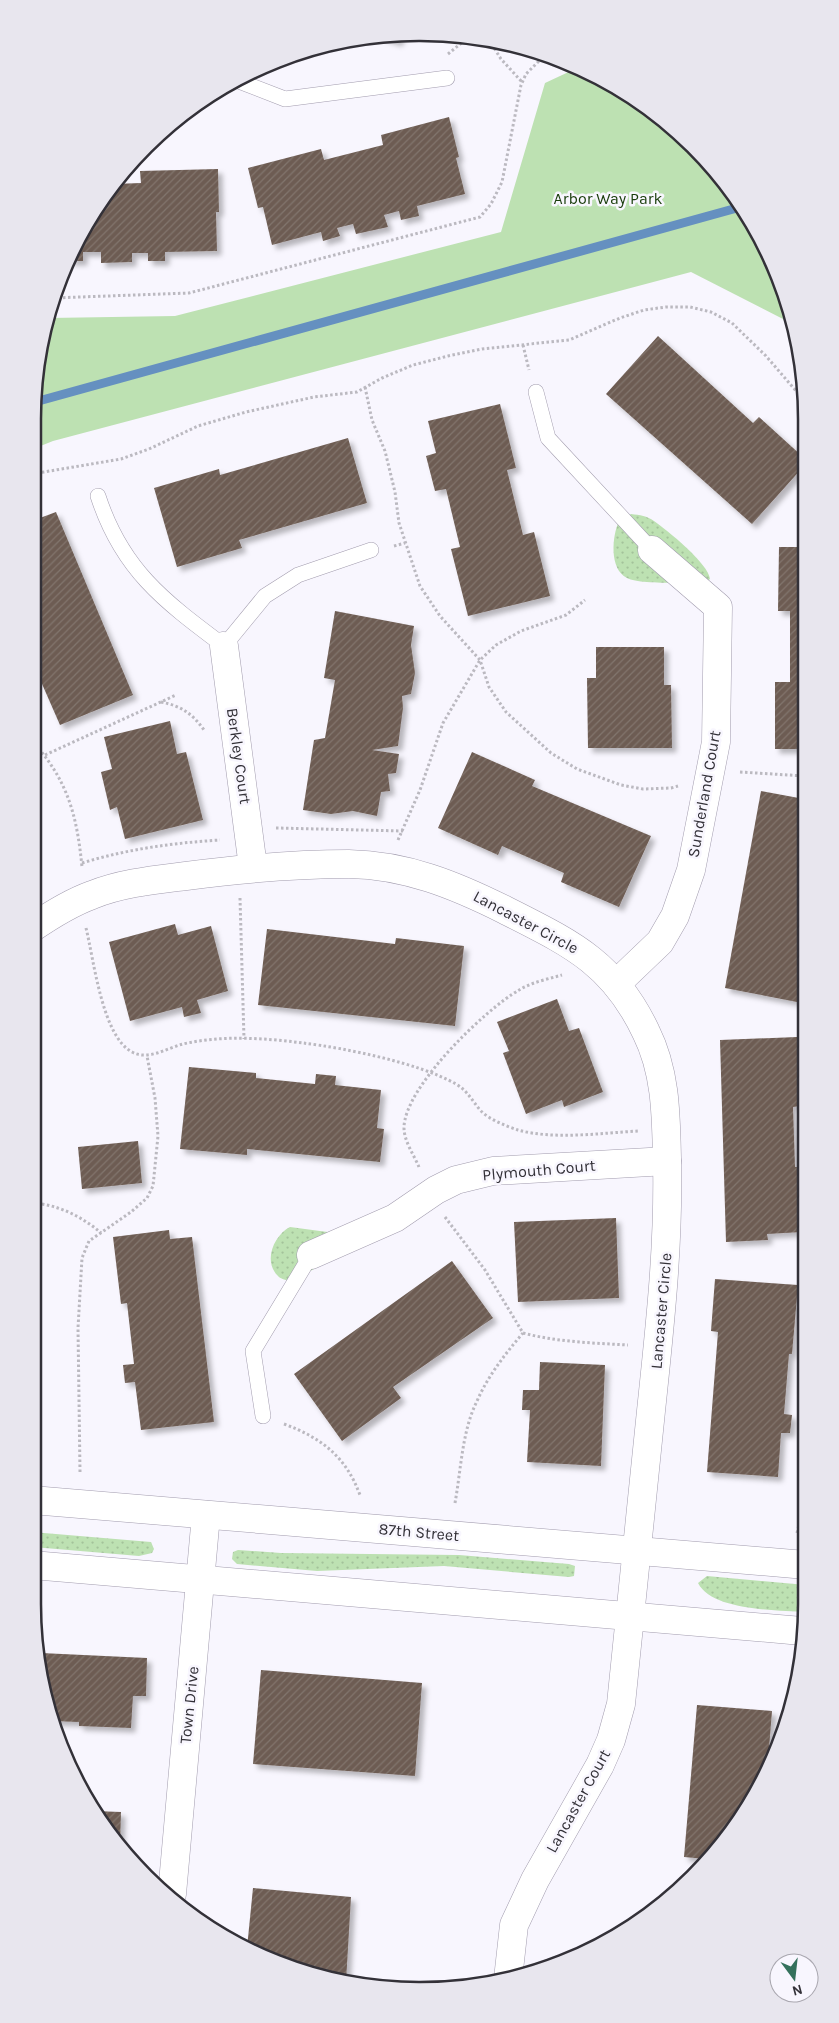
<svg xmlns="http://www.w3.org/2000/svg" width="839" height="2023" font-family="Karla,sans-serif">
	<style>
		.grass { fill: url(#grass-dots) }
		.park { fill: #bde1b2 }
		.lines { fill: none; stroke-linecap: round; stroke-linejoin: round }
		.stream { stroke: #6590c0; stroke-width: 9 }
		.building { fill: url(#building-hatch); filter: url(#shadow) }
		.lane-casing { stroke: #a29cae; stroke-width: 16 }
		.street-casing { stroke: #a29cae; stroke-width: 29 }
		.secondary-casing { stroke: #a29cae; stroke-width: 29 }
		.path { stroke: #bbb9c0; stroke-width: 3; stroke-dasharray: 2.5 2.5; stroke-linecap: butt }
		.lane { stroke: #fff; stroke-width: 15 }
		.street { stroke: #fff; stroke-width: 28 }
		.secondary { stroke: #fff; stroke-width: 28 }
		.labels { text-anchor: middle; dominant-baseline: central; stroke-width: 5; stroke-linejoin: round; paint-order: stroke }
		.park-label { font-size: 16px; fill: #193d0b; stroke: #f8f6fe }
		.street-label { font-size: 16px; fill: #333138; stroke: #f8f6fe }
		.rim { fill: none; stroke: #333138; stroke-width: 2.5 }
	</style>
	<defs>
		<pattern id="grass-dots" width="8" height="8" patternUnits="userSpaceOnUse" patternTransform="scale(1.25)"><rect width="8" height="8" fill="#bde1b2"/><path d="M2 2h.1M6 6h.1" fill="none" stroke="#a3c29a" stroke-width="1.8" stroke-linecap="round"/></pattern>
		<pattern id="building-hatch" width="6" height="6" patternUnits="userSpaceOnUse" patternTransform="scale(1.25)"><rect width="6" height="6" fill="#6d5c52"/><path d="M-1 1l2-2M0 6l6-6M5 7l2-2" fill="none" stroke="#82756e"/></pattern>
		<filter id="shadow"><feDropShadow dx="4.5" dy="4.5" stdDeviation="2.5" flood-color="#0004"/></filter>
	</defs>
	<rect width="100%" height="100%" fill="#f8f6fe"/>
	<g class="grass">
		<path d="M631,514C640,515 647,516 654,521C667,530 709,564 710,579L705,583C688,582 640,585 627,578C609,569 612,536 619,521Z"/>
		<path d="M290,1227L335,1233L327,1262L290,1282C287,1280 281,1279 279,1277C262,1262 274,1235 290,1227Z"/>
		<polygon points="32,1532 151,1542 154,1549 152,1553 139,1556 33,1547"/>
		<polygon points="238,1550 281,1553 459,1555 569,1564 575,1566 574,1576 569,1577 444,1566 317,1571 237,1564 232,1559 233,1552"/>
		<path d="M707,1576L806,1585L805,1612C778,1610 712,1611 698,1583Z"/>
	</g>
	<polygon class="park" points="575,69 634,98 711,165 777,271 795,339 783,319 691,272 53,441 33,449 33,419 49,318 175,316 501,232 545,83"/>
	<g class="lines">
		<polyline class="stream" points="35,402 737,208"/>
	</g>
	<g class="building">
		<polygon points="394,33 401,34 398,42 379,36"/>
		<polygon points="449,117 459,157 456,158 465,194 417,206 419,216 401,220 399,211 384,215 388,227 356,234 353,224 337,228 340,236 323,241 321,232 272,245 263,207 258,208 248,168 321,149 324,160 383,145 381,135"/>
		<polygon points="218,169 219,212 216,212 217,251 165,252 165,261 148,261 148,253 132,253 132,262 101,263 101,252 83,252 83,261 68,261 84,226 114,184 141,183 140,171"/>
		<polygon points="658,336 753,423 759,417 803,457 803,467 752,524 606,394"/>
		<polygon points="500,404 516,468 507,470 523,535 534,532 550,596 468,616 451,549 460,547 446,489 435,491 426,456 436,453 428,421"/>
		<polygon points="348,438 367,503 239,540 242,548 177,567 154,488 219,469 220,475"/>
		<polygon points="56,512 133,695 60,725 32,661 32,521"/>
		<polygon points="779,547 804,547 804,749 775,749 775,682 790,682 790,611 778,611"/>
		<polygon points="335,611 414,626 411,645 415,673 411,694 402,696 403,708 398,746 372,750 399,754 396,773 388,774 390,791 381,792 377,816 353,811 331,814 303,810 314,740 325,738 335,680 324,678"/>
		<polygon points="596,647 664,647 664,685 671,685 672,748 588,748 587,678 596,678"/>
		<polygon points="170,721 177,754 186,752 203,820 125,839 117,807 110,810 101,772 112,769 104,737"/>
		<polygon points="472,752 535,780 532,786 651,836 619,907 561,882 564,873 502,846 498,855 438,828"/>
		<polygon points="761,791 804,799 805,961 797,1002 725,988"/>
		<polygon points="175,924 178,935 211,926 228,991 197,1000 201,1013 184,1017 182,1007 130,1021 109,942"/>
		<polygon points="267,929 395,944 396,938 464,946 455,1026 258,1005"/>
		<polygon points="557,999 569,1031 579,1028 603,1092 564,1107 562,1100 526,1114 503,1053 509,1051 497,1022"/>
		<polygon points="797,1037 800,1106 793,1107 795,1167 805,1167 805,1186 800,1187 802,1232 767,1234 768,1240 726,1242 720,1040"/>
		<polygon points="189,1067 256,1073 256,1078 315,1084 316,1074 336,1076 335,1085 381,1090 377,1128 384,1129 380,1162 247,1149 247,1155 180,1149"/>
		<polygon points="138,1141 142,1183 82,1189 78,1147"/>
		<polygon points="616,1218 619,1298 518,1302 514,1222"/>
		<polygon points="169,1230 170,1239 192,1237 214,1422 141,1430 135,1382 125,1383 123,1365 134,1364 127,1303 121,1304 113,1237"/>
		<polygon points="452,1261 493,1318 393,1387 401,1398 342,1441 294,1374"/>
		<polygon points="715,1279 798,1285 792,1354 789,1354 784,1414 792,1415 790,1433 781,1433 778,1477 707,1472 718,1332 711,1331"/>
		<polygon points="540,1362 605,1365 601,1466 527,1462 530,1410 522,1410 523,1390 539,1390"/>
		<polygon points="41,1653 147,1658 146,1696 133,1696 131,1728 79,1726 79,1722 52,1721"/>
		<polygon points="261,1670 422,1683 415,1776 253,1764"/>
		<polygon points="697,1705 772,1711 768,1761 726,1839 706,1859 684,1857"/>
		<polygon points="94,1811 121,1812 120,1846 115,1839"/>
		<polygon points="253,1888 351,1897 346,1982 295,1970 247,1948"/>
	</g>
	<g class="lines">
		<defs>
			<g id="lane">
				<polyline points="236,80 285,99 447,78"/>
				<polyline points="536,392 548,438 652,550"/>
				<path d="M98,496C122,570 164,601 224,646L265,596L298,575L371,550"/>
				<polyline points="263,1416 253,1351 311,1255"/>
			</g>
			<g id="street">
				<polyline points="224,646 253,867"/>
				<path d="M32,928C51,915 70,903 92,895C122,883 154,880 186,876C240,869 294,864 349,864C406,865 455,885 505,910C570,943 613,962 646,1032C666,1072 666,1115 667,1159C669,1246 660,1325 651,1411C641,1509 631,1606 621,1704L611,1740L600,1765L535,1880L514,1925L508,1979"/>
				<polyline points="616,984 660,942 675,916 691,870 716,742 718,607 652,550"/>
				<polyline points="311,1255 395,1218 436,1190 456,1180 493,1171 667,1161"/>
				<polyline points="172,1894 206,1515"/>
			</g>
			<g id="secondary">
				<polyline points="32,1500 806,1565"/>
				<polyline points="32,1565 802,1631"/>
			</g>
		</defs>
		<use href="#lane" class="lane-casing"/>
		<use href="#street" class="street-casing"/>
		<use href="#secondary" class="secondary-casing"/>
		<g class="path">
			<polyline points="489,40 501,59 522,82"/>
			<polyline points="448,54 470,36"/>
			<polyline points="53,298 189,293 480,217 491,204 502,182 521,85 526,74 546,54"/>
			<polyline points="523,345 529,370"/>
			<polyline points="365,387 372,420 385,451 395,492 399,523 420,586 440,616 480,660 489,687 506,712 551,753 577,769 621,785 643,789 671,788 678,786"/>
			<polyline points="32,474 121,459 149,449 198,426 246,412 314,397 357,392 382,378 413,365 448,356 482,349 569,340 620,318 644,310 666,307 690,307 711,312 732,323 766,356 803,399"/>
			<polyline points="394,546 405,543"/>
			<path d="M161,702C181,706 192,713 204,730"/>
			<path d="M32,741C68,780 77,816 82,867"/>
			<polyline points="45,755 176,695"/>
			<polyline points="740,772 804,776"/>
			<polyline points="276,828 403,831"/>
			<polyline points="398,840 420,790 443,723 480,660 496,645 521,631 566,615 585,600"/>
			<path d="M82,863C128,849 172,843 220,840"/>
			<polyline points="240,898 244,1039"/>
			<path d="M86,928C94,960 102,1036 132,1052C148,1061 167,1048 183,1044C222,1035 264,1038 303,1043C345,1048 419,1063 456,1084C468,1091 472,1101 481,1111C490,1120 506,1126 518,1130C553,1140 602,1133 638,1131"/>
			<path d="M419,1167C414,1155 404,1141 404,1128C404,1087 486,1009 519,990C532,982 548,979 562,975"/>
			<path d="M32,1203C57,1204 83,1217 101,1233"/>
			<path d="M445,1217L485,1270L523,1333C557,1342 593,1343 628,1345"/>
			<path d="M284,1424C322,1438 346,1457 360,1495"/>
			<polyline points="80,1472 78,1328 82,1258 89,1241 131,1212 147,1198 153,1186 158,1136 155,1098 147,1056"/>
			<path d="M455,1503C461,1470 462,1431 477,1401C488,1376 505,1354 523,1333"/>
			<polyline points="797,1533 806,1495"/>
		</g>
		<use href="#lane" class="lane"/>
		<use href="#street" class="street"/>
		<use href="#secondary" class="secondary"/>
	</g>
	<g class="labels">
		<g class="park-label">
			<text x="608" y="198">Arbor Way Park</text>
		</g>
		<g class="street-label">
			<text transform="translate(239 756) rotate(82)">Berkley Court</text>
			<text transform="translate(704 794) rotate(-80)">Sunderland Court</text>
			<text transform="translate(526 922) rotate(28)">Lancaster Circle</text>
			<text transform="translate(539 1170) rotate(-5)">Plymouth Court</text>
			<text transform="translate(661 1311) rotate(-85)">Lancaster Circle</text>
			<text transform="translate(419 1532) rotate(5)">87th Street</text>
			<text transform="translate(189 1705) rotate(-84)">Town Drive</text>
			<text transform="translate(578 1801) rotate(-61)">Lancaster Court</text>
		</g>
	</g>
	<path d="M0 0H839V2023H0ZM419 41H420A378 378 0 0 1 798 419V1604A378 378 0 0 1 420 1982H419A378 378 0 0 1 41 1604V419A378 378 0 0 1 419 41Z" fill="#e8e6ee" fill-rule="evenodd"/>
	<path class="rim" d="M419 41H420A378 378 0 0 1 798 419V1604A378 378 0 0 1 420 1982H419A378 378 0 0 1 41 1604V419A378 378 0 0 1 419 41Z"/>
	<g transform="translate(794 1978) rotate(165)"><circle r="24" fill="#f8f6fe" stroke="#a9a7af"/>
	<path d="M0-4L9 19L0 12L-9 19Z" fill="#34715c"/>
	<text y="-8" font-size="14" font-weight="bold" text-anchor="middle" fill="#333138">N</text>
	</g>
</svg>
